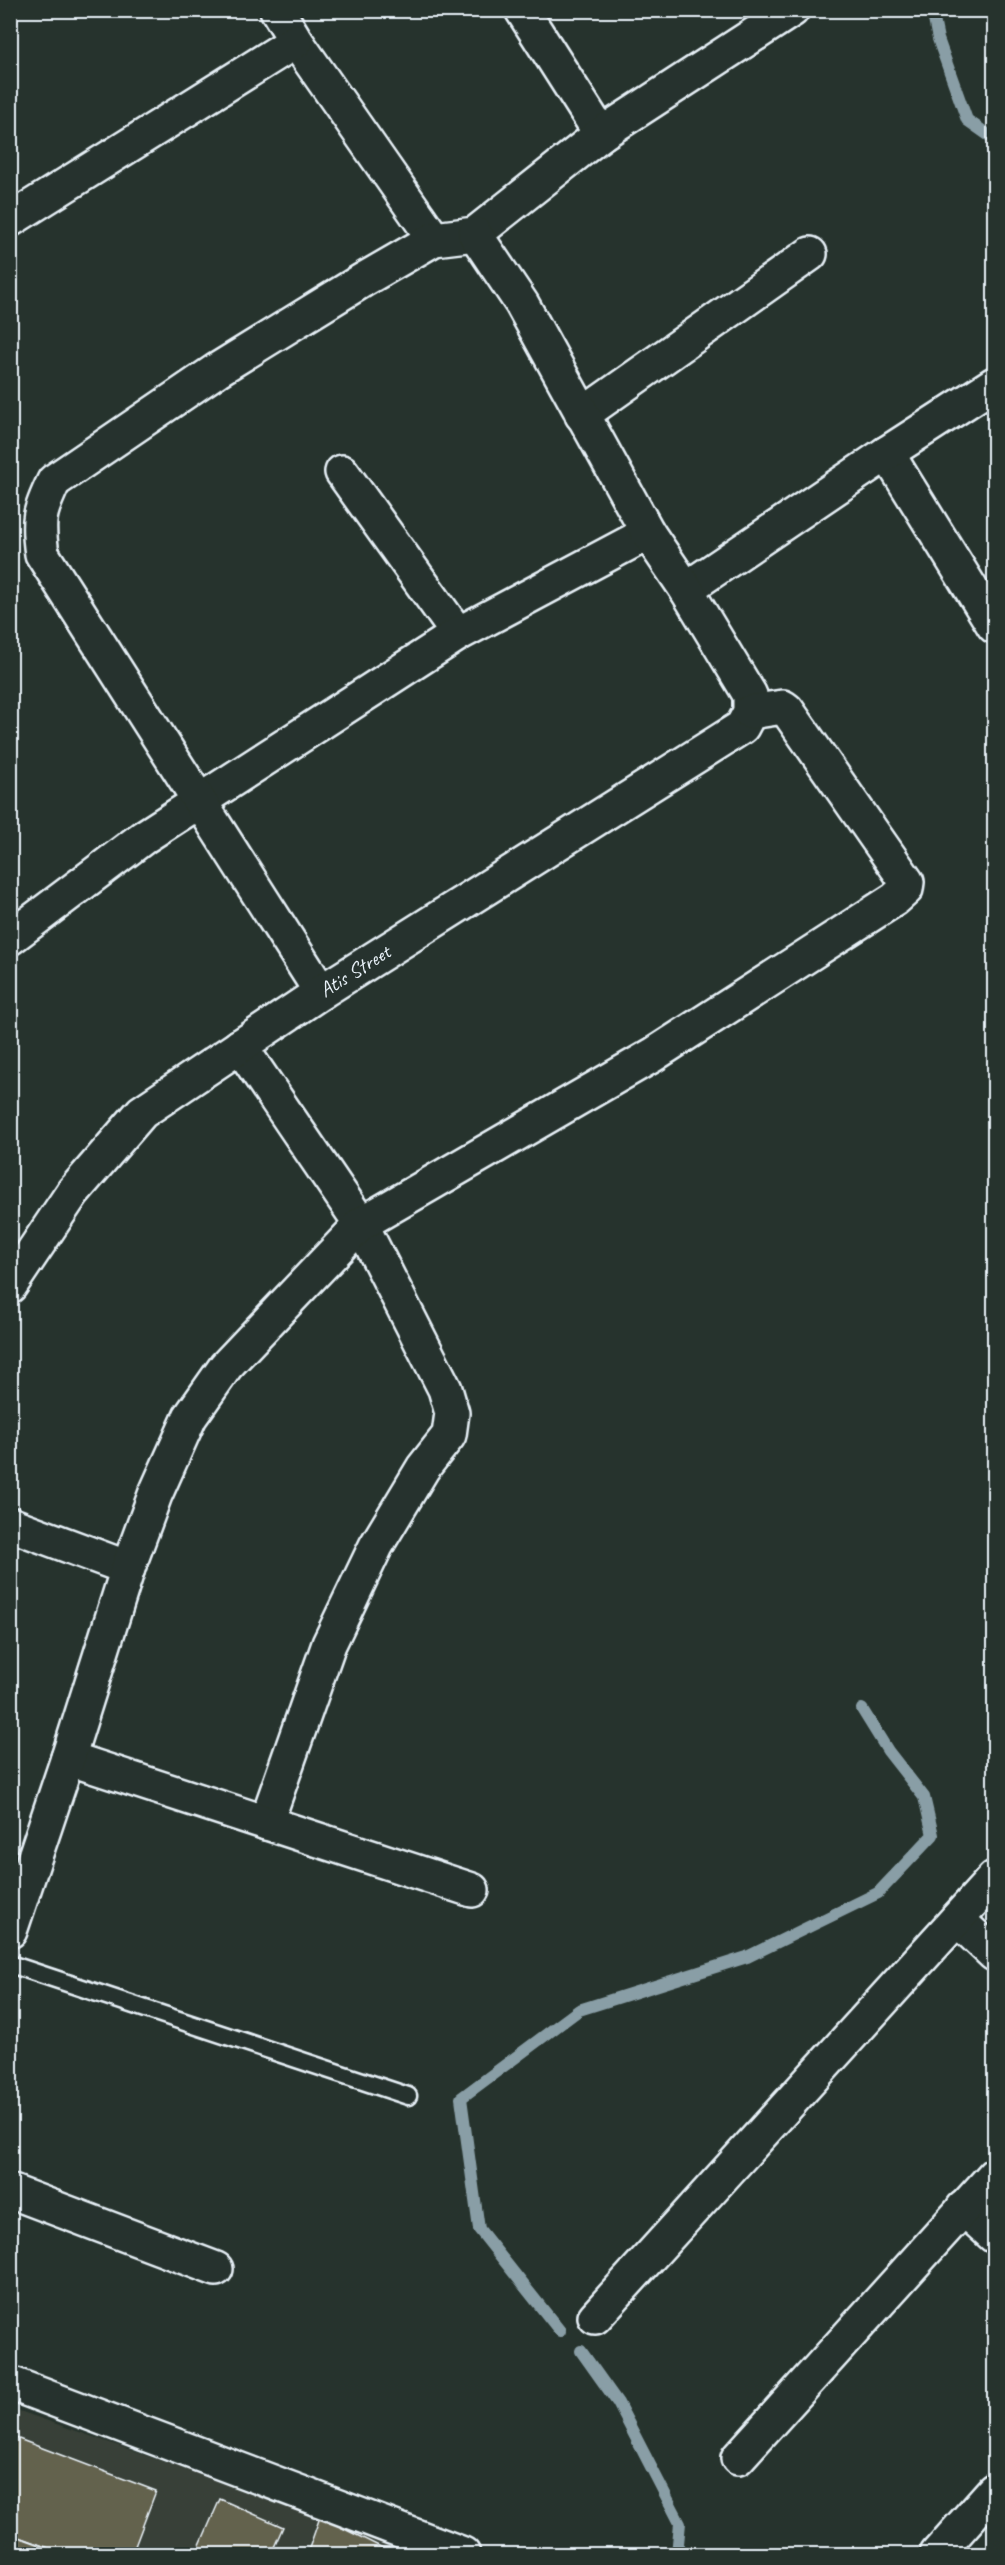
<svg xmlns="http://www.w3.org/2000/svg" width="1005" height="2565" font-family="Caveat,sans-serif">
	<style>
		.built { fill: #394137 }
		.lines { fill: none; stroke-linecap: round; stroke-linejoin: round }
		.stream { stroke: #899ea6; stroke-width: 12 }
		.building { fill: #64624e; stroke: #e8f1f8; stroke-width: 1.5 }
		.lane-casing { stroke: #e8f1f8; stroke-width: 21 }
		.street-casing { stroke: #e8f1f8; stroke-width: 38 }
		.lane { stroke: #26332d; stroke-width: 16 }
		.street { stroke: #26332d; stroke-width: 33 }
		.labels { text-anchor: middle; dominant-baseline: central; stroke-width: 5; stroke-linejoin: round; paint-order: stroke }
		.street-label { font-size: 21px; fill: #e8f1f8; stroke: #26332d }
	</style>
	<rect width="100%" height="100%" fill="#26332d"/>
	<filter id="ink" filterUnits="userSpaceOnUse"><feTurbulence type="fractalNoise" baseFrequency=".0167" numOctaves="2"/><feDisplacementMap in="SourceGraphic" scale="12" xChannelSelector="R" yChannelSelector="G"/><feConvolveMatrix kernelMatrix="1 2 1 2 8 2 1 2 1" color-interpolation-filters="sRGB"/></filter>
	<g filter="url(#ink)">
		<polygon class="built" points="11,2408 425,2554 11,2554"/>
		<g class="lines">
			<g class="stream">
				<polyline points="932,10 938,39 967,120 994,139"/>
				<polyline points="560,2331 479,2229 461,2098 579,2010 747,1957 878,1893 933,1835 924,1797 888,1751 862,1709"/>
				<polyline points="581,2351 618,2403 680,2523 677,2554"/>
			</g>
		</g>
		<g class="building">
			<polygon points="16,2438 156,2491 132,2554 65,2554 10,2534 10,2452"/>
			<polygon points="220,2499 283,2527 271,2554 196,2554"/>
			<polygon points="320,2517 395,2554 307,2554"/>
			<polygon points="10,2534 65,2554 10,2554"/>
		</g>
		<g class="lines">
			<defs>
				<polyline id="lane" points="10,1964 408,2096"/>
				<g id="street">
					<polyline points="277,10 296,41 434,239"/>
					<polyline points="522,10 601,134"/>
					<polyline points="10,220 296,41"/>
					<polyline points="582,415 810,254"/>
					<polyline points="887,453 994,626"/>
					<polyline points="342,472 458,634"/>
					<polyline points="686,589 887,453 994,384"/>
					<polyline points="10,938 144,837 458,634 648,533"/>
					<path d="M321,992L42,554C37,520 39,512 54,481L217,370L363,280L434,239L475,234L601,134L792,10"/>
					<polyline points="240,1046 361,1224 445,1389 452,1413 449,1435 423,1468 376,1546 329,1644 266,1823"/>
					<path id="s1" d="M10,1286L73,1192L142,1112L321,992L742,727L750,712V695L686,589L648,533L522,304L475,234"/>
					<polyline points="10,1524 128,1568"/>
					<polyline points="68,1758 472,1890"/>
					<polyline points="957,1919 994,1954"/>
					<polyline points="10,1931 68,1758 128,1568 155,1495 190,1417 226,1366 361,1224 653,1055 895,899 906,889 907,882 787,710 783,707 750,712"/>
					<polyline points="10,2191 216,2269"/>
					<polyline points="963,2208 994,2236"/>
					<polyline points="595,2317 994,1878"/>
					<polyline points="10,2383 463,2554"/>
					<polyline points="738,2458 994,2175"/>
					<polyline points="937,2554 994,2490"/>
				</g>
			</defs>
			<use href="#lane" class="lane-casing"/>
			<use href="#street" class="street-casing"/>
			<use href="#lane" class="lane"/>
			<use href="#street" class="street"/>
		</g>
	</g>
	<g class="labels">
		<g class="street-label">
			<text stroke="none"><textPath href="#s1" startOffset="474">Atis Street</textPath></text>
		</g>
	</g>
	<rect width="1005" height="2565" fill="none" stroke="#26332d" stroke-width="36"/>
	<rect x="18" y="18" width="969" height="2529" fill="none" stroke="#e8f1f8" stroke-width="2" filter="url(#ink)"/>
</svg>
